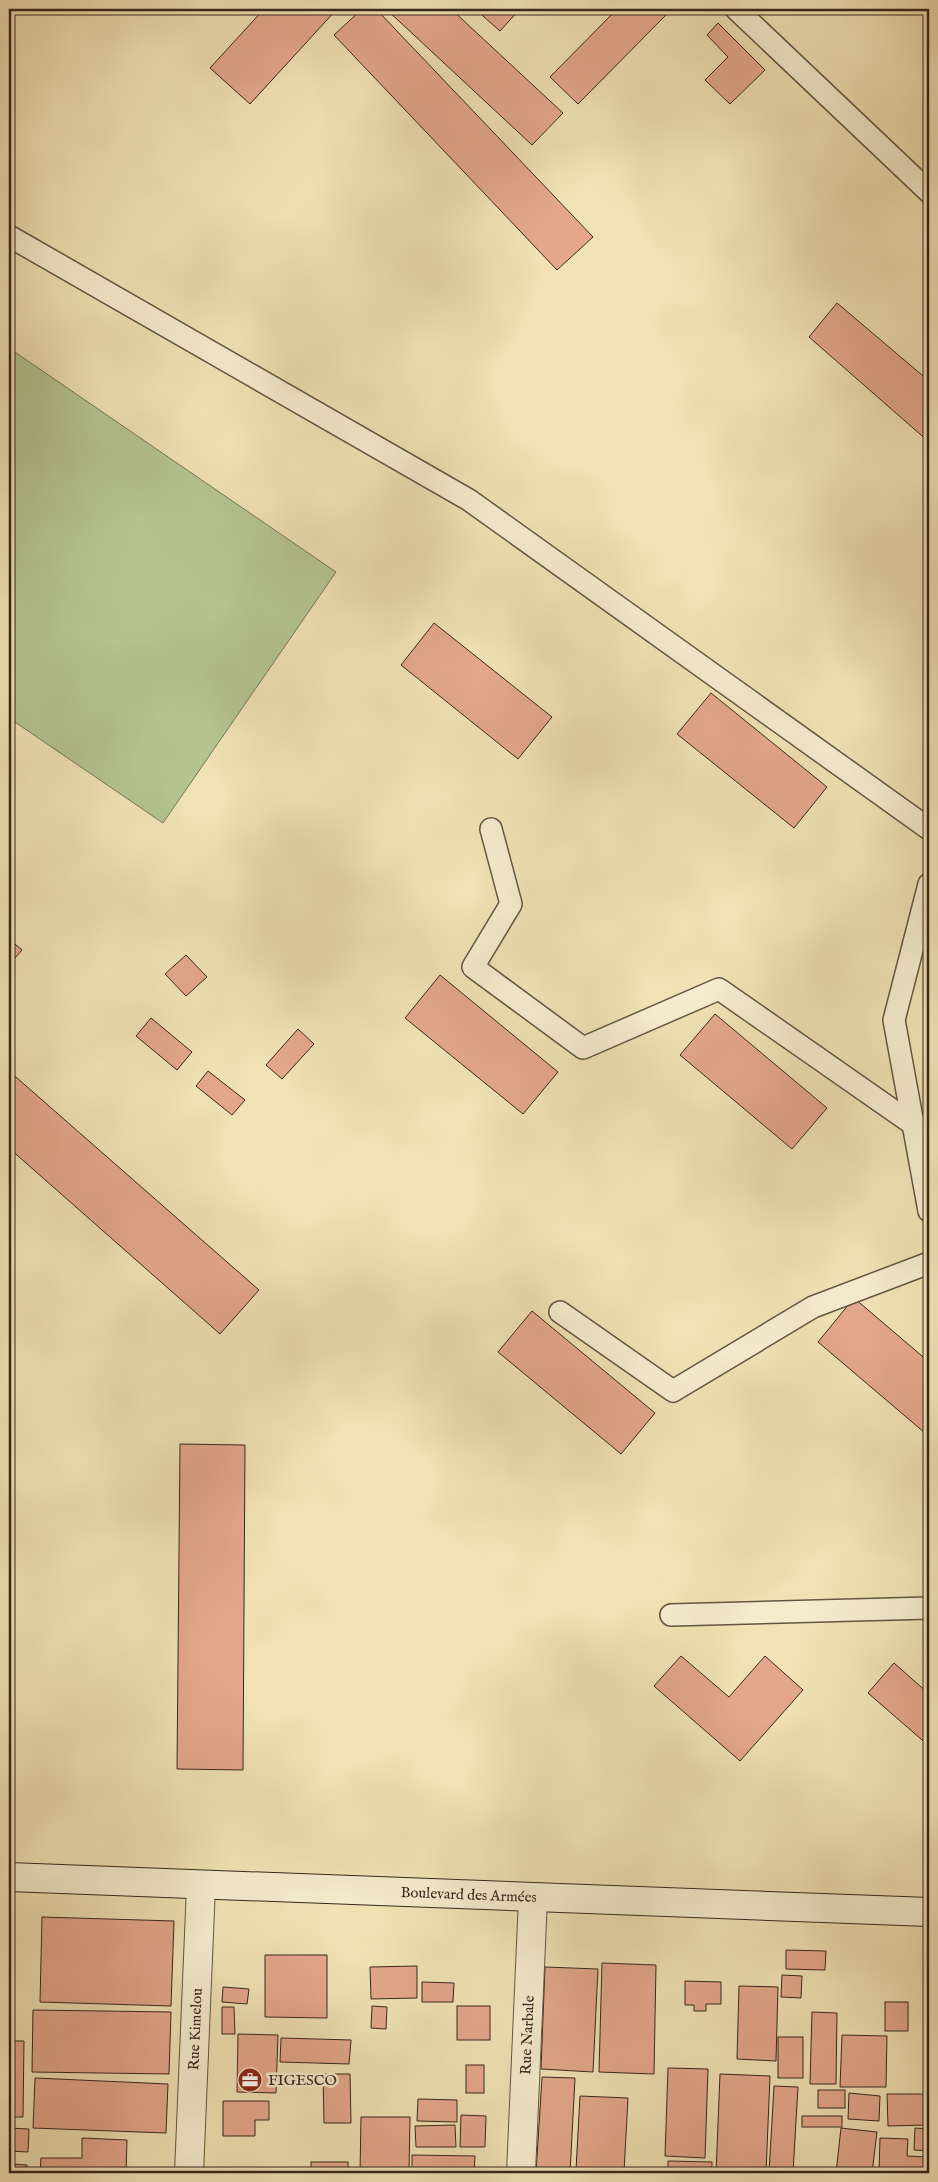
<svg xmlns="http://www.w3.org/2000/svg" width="938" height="2182" font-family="'IM FELL English',serif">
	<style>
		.green { fill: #b4c491; stroke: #757658 }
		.building { fill: #e4a78b; stroke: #36271e }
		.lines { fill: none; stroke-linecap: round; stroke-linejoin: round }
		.lane-casing { stroke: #645644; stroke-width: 24 }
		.street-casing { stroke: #645644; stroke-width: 30 }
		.secondary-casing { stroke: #36271e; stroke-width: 30 }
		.lane { stroke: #f5ecce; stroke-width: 21 }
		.street { stroke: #f5ecce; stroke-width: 28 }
		.secondary { stroke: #f5ecce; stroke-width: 28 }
		.labels { text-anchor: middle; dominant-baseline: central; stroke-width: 5; stroke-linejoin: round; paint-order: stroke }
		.street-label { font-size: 15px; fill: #36271e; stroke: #f5ecce }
		.poi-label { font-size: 15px; fill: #36271e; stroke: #f5ecce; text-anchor: start }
	</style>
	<rect width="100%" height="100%" fill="#f0e2b4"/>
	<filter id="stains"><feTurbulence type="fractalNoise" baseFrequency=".004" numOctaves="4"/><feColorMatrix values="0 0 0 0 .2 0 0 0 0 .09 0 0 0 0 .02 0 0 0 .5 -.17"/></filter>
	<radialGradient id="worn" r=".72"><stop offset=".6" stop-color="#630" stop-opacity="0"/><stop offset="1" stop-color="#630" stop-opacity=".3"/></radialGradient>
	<polygon class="green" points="9,348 336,572 163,823 9,718"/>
	<g class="building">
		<polygon points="264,9 337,9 250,104 210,68"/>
		<polygon points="362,9 376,9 593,237 557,270 334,35"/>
		<polygon points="386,9 451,9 563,113 532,145"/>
		<polygon points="475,9 520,9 500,31"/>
		<polygon points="617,9 664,9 668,13 578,104 550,77"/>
		<polygon points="718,23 765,70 730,104 705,80 728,57 707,35"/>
		<polygon points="837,303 929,381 929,442 809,337"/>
		<polygon points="434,623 552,717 518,759 401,665"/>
		<polygon points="711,693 827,787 794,828 677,734"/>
		<polygon points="9,939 22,950 9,965"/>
		<polygon points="186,955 207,977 186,996 165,974"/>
		<polygon points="440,975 558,1072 523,1114 405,1018"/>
		<polygon points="715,1014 827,1108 792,1149 680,1055"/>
		<polygon points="151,1018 192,1052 177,1070 136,1036"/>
		<polygon points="298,1029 314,1044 282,1079 266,1065"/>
		<polygon points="9,1071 259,1290 220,1334 9,1148"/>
		<polygon points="208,1071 245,1100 232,1115 196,1086"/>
		<polygon points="854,1298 929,1362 929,1428 925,1433 818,1342"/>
		<polygon points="532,1311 655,1413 621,1454 498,1352"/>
		<polygon points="180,1444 245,1445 243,1770 177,1769"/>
		<polygon points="681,1656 729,1697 765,1656 803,1690 740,1761 654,1686"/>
		<polygon points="894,1663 929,1694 929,1746 868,1693"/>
		<polygon points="9,1758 14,1758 10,1811 9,1811"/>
		<polygon points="42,1917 174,1921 171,2006 40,2002"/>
		<polygon points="786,1950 826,1951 825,1970 786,1969"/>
		<polygon points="265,1955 327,1955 327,2018 265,2017"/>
		<polygon points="602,1963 656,1965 654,2074 599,2072"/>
		<polygon points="417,1966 417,1998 371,1999 370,1967"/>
		<polygon points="545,1967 598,1969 593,2072 541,2069"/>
		<polygon points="782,1975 802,1976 801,1998 781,1997"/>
		<polygon points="685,1981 721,1982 721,2004 706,2004 706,2011 694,2011 694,2005 685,2005"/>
		<polygon points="422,1982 454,1983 453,2002 422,2002"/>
		<polygon points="739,1986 778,1987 776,2061 737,2059"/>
		<polygon points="223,1987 249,1989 247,2004 222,2002"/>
		<rect x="885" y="2002" width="23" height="29"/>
		<polygon points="372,2006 387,2007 386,2029 371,2028"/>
		<rect x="457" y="2006" width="33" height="34"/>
		<polygon points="222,2007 234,2007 235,2034 222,2034"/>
		<polygon points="33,2010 171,2012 169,2074 32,2072"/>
		<polygon points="812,2012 837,2013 836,2084 810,2084"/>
		<polygon points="238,2034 278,2035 276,2093 237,2092"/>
		<polygon points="842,2035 887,2036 886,2087 840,2087"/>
		<rect x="778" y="2037" width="25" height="41"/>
		<polygon points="281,2038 351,2040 349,2064 280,2062"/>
		<polygon points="9,2041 24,2041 23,2117 9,2117"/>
		<rect x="466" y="2065" width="18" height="28"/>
		<polygon points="668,2068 708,2069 705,2158 665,2156"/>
		<polygon points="323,2074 350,2074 351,2123 324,2123"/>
		<polygon points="720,2074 770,2076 766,2173 716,2173"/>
		<polygon points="542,2077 575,2078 570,2173 536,2173"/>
		<polygon points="35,2078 168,2084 166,2133 33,2128"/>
		<polygon points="774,2086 798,2087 793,2173 769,2173"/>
		<rect x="818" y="2090" width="27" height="18"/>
		<polygon points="849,2093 880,2096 879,2121 848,2119"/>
		<polygon points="887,2094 929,2094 929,2125 888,2126"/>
		<polygon points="580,2096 628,2098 624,2172 576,2170"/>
		<polygon points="418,2099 457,2100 457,2122 417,2121"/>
		<polygon points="223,2101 269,2101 269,2120 255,2120 255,2136 223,2136"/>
		<polygon points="461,2115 486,2116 485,2147 460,2147"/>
		<rect x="802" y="2116" width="40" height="11"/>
		<polygon points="361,2117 410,2117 409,2173 360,2173"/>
		<polygon points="455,2125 456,2147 416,2147 415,2126"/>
		<polygon points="9,2128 29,2129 28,2152 9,2151"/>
		<polygon points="841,2128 877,2132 872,2173 836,2173"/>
		<polygon points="915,2128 929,2129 929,2151 914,2150"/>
		<polygon points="82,2138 127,2140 126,2173 40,2173 41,2158 82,2158"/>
		<polygon points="880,2138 908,2139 907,2156 927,2157 926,2173 879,2173"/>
		<polygon points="412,2155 475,2156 474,2173 412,2173"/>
		<polygon points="668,2161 712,2162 712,2173 668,2173"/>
		<rect x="311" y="2162" width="37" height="11"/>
		<polygon points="9,2164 27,2165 27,2173 9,2173"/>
	</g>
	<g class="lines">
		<defs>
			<g id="lane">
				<polyline points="736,9 929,192"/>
				<polyline points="9,236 469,500 929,829"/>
				<polyline points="491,829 511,904 473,967 583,1048 719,989 914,1125 929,1128"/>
				<polyline points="929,884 894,1020 929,1211"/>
				<polyline points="560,1312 673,1391 813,1307 929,1263"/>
				<polyline points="671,1615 929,1608"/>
			</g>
			<g id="street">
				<path id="s1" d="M189,2173L201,1886"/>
				<path id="s2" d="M521,2173L533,1898"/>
			</g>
			<g id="secondary">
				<path id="s3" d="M9,1877L929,1912"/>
			</g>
		</defs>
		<use href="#lane" class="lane-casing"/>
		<use href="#street" class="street-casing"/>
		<use href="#secondary" class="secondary-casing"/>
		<use href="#lane" class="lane"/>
		<use href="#street" class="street"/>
		<use href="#secondary" class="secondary"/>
	</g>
	<defs>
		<symbol id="office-disc" viewBox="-11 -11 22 22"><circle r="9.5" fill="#8f2418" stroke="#f5ecce"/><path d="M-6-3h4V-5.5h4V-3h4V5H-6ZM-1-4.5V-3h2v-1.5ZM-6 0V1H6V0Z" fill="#fff"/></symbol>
	</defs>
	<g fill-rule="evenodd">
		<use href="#office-disc" x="236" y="2066" width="28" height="28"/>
	</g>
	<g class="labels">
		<g class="street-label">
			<text stroke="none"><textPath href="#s3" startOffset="460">Boulevard des Armées</textPath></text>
			<text stroke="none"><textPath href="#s1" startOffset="144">Rue Kimelou</textPath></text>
			<text stroke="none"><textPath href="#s2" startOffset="138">Rue Narbale</textPath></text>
		</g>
		<g class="poi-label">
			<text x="268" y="2080">FIGESCO</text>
		</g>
	</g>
	<rect width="938" height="2182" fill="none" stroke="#f0e2b4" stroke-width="30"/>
	<rect x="10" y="10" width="918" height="2162" fill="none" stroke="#36271e" stroke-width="2.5"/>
	<rect x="15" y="15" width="908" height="2152" fill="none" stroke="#36271e"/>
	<rect width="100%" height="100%" filter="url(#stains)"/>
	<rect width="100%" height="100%" fill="url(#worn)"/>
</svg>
